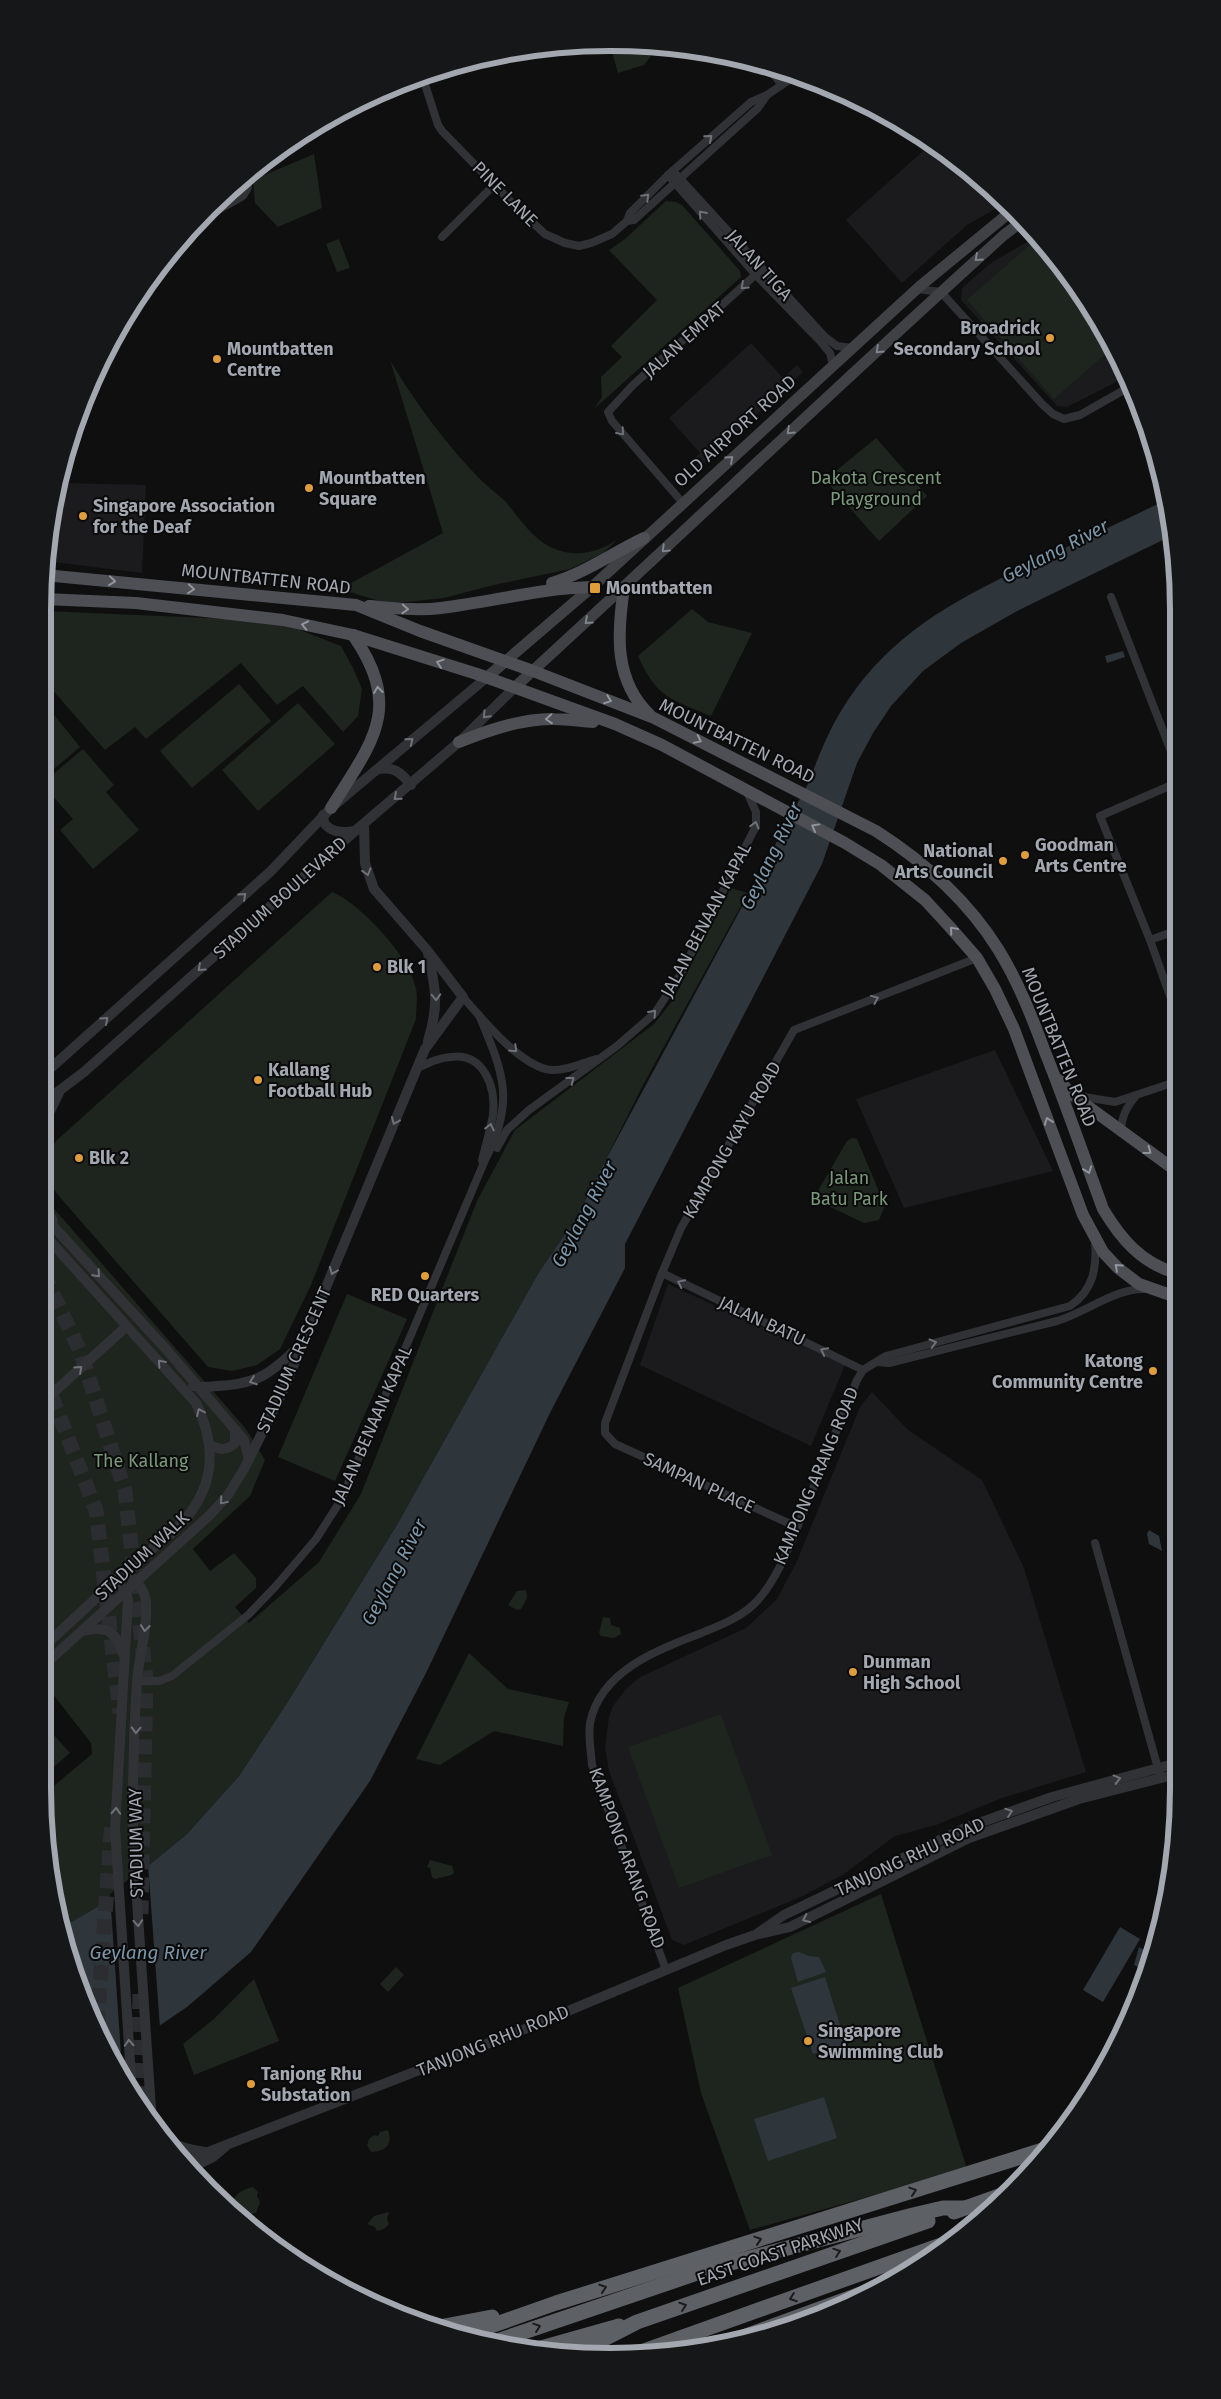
<svg xmlns="http://www.w3.org/2000/svg" width="1221" height="2399" font-family="'Fira Sans',sans-serif">
	<style>
		.built { fill: #1b1b1d }
		.green { fill: #1e241e }
		.water { fill: #2e363b }
		.pier { fill: #0f0f10 }
		.lines { fill: none; stroke-linecap: round; stroke-linejoin: round }
		.motorway-tunnel { stroke: #2c2d30; stroke-width: 15; stroke-dasharray: 15 8; stroke-linecap: butt }
		.minor { stroke: #313235; stroke-width: 8 }
		.tertiary { stroke: #313235; stroke-width: 10 }
		.secondary { stroke: #3f4145; stroke-width: 11 }
		.primary { stroke: #4d4f54; stroke-width: 12 }
		.motorway { stroke: #5d6065; stroke-width: 15 }
		.tertiary-bridge { stroke: #313235; stroke-width: 10 }
		.oneway { stroke: #6f7279 }
		.oneway2 { stroke: #7f838b }
		.oneway3 { stroke: #91959e }
		.oneway4 { stroke: #1b1b1d }
		.poi-dot { fill: #de9d3a; stroke: #0a0a0b; stroke-width: 2 }
		.labels { text-anchor: middle; dominant-baseline: central; stroke-width: 4; stroke-linejoin: round; paint-order: stroke }
		.street-label { font-size: 18px; fill: #a2a7b0; stroke: #0a0a0b }
		.poi-label { font-size: 18px; font-weight: bold; fill: #a2a7b0; stroke: #0a0a0b; text-anchor: start }
		.park-label { font-size: 18px; fill: #7a997a; stroke: #0a0a0b }
		.water-label { font-size: 19px; font-style: italic; fill: #7b96a8; stroke: #0a0a0b }
		.rim { fill: none; stroke: #a2a7b0; stroke-width: 6 }
	</style>
	<rect width="100%" height="100%" fill="#0f0f10"/>
	<g class="built">
		<polygon points="931,144 957,160 1002,205 967,225 902,283 846,220"/>
		<polygon points="1034,238 1061,265 1126,377 1067,407 1057,406 961,300 962,288 992,262"/>
		<polygon points="751,343 783,378 797,365 803,372 695,471 688,464 700,453 669,418"/>
		<polygon points="59,483 146,485 142,573 46,561"/>
		<polygon points="995,1050 1053,1171 904,1208 856,1099"/>
		<polygon points="668,1284 845,1365 811,1446 640,1365"/>
		<polygon points="872,1392 908,1430 982,1480 1024,1568 1086,1772 1002,1798 936,1825 895,1836 844,1874 803,1896 684,1945 672,1940 609,1771 605,1747 609,1717 613,1706 625,1690 640,1677 746,1628 777,1599 797,1561 860,1407"/>
	</g>
	<g class="green">
		<polygon points="648,44 651,56 644,65 618,73 610,45"/>
		<polygon points="314,154 322,208 278,227 255,203 253,180"/>
		<polygon points="666,201 676,202 682,205 740,271 741,277 594,409 602,397 601,377 622,357 611,346 657,300 609,250 625,239"/>
		<polygon points="339,239 350,268 337,272 326,244"/>
		<polygon points="1035,240 1069,278 1110,350 1054,399 967,300"/>
		<path d="M390,360C415,403 448,447 483,482C490,489 499,495 506,502C520,519 534,541 555,549C577,558 598,552 617,540L603,553L570,569L494,585L444,598L398,603L379,601L340,589L443,533Z"/>
		<polygon points="876,438 927,496 879,541 825,480"/>
		<path d="M692,609L708,622L752,633L711,716C670,699 657,698 638,656Z"/>
		<polygon points="44,611 277,621 341,646 353,668 362,689 358,716 343,732 303,686 277,705 241,663 146,739 135,727 105,750 50,687 44,691"/>
		<polygon points="239,684 271,721 192,788 160,751"/>
		<polygon points="298,703 335,744 258,811 222,770"/>
		<polygon points="46,705 80,747 44,777 44,707"/>
		<polygon points="83,749 114,785 106,792 139,830 93,869 60,830 73,819 43,785 44,782"/>
		<polygon points="731,888 748,893 643,1085 577,1217 539,1272 398,1523 287,1703 239,1776 187,1834 99,1906 61,1928 53,1899 43,1795 92,1754 91,1743 45,1684 43,1686 43,1196 246,1429 265,1460 250,1496 193,1549 210,1571 234,1553 256,1578 256,1588 235,1607 249,1623 319,1562 361,1494 477,1201 515,1130 654,1024 673,1000"/>
		<path d="M332,892C360,903 411,958 416,989C418,998 416,1010 416,1019L311,1285L280,1349L257,1365L232,1371L208,1367L58,1195C44,1177 44,1161 56,1141Z"/>
		<polygon points="852,1138 857,1139 885,1206 879,1220 864,1223 824,1204 818,1196 819,1189 847,1141"/>
		<polygon points="347,1294 407,1319 335,1481 278,1457"/>
		<polygon points="526,1590 527,1598 521,1609 517,1610 508,1605 517,1591"/>
		<polygon points="603,1617 610,1618 611,1625 620,1628 621,1634 614,1638 601,1636 599,1633"/>
		<polygon points="469,1653 508,1689 569,1702 564,1718 563,1746 494,1731 440,1765 416,1759"/>
		<polygon points="721,1714 772,1855 679,1888 628,1747"/>
		<polygon points="43,1723 70,1753 43,1776"/>
		<polygon points="430,1860 452,1866 454,1872 452,1875 435,1879 432,1877 430,1868 427,1867"/>
		<polygon points="881,1894 967,2169 750,2230 701,2093 678,1988"/>
		<polygon points="396,1967 404,1975 388,1992 380,1984"/>
		<polygon points="254,1979 279,2041 194,2075 183,2044 215,2018"/>
		<path d="M388,2130C393,2145 386,2151 371,2152L367,2145L369,2139L374,2135L378,2136L380,2132Z"/>
		<path d="M253,2187L258,2192L257,2196L260,2202L256,2213L241,2216C227,2201 235,2191 253,2187Z"/>
		<polygon points="389,2212 387,2219 389,2224 384,2229 377,2231 375,2227 367,2224 374,2216"/>
	</g>
	<g class="water">
		<path d="M1164,501L1173,535L1019,610L961,643L923,671L891,706L873,733L857,763L822,864L625,1244V1268L550,1413L426,1673L370,1781L251,1952L187,2007L112,2058L73,1971L61,1928L99,1906L187,1834L239,1776L287,1703L398,1523L539,1272L577,1217L604,1163L809,782C819,754 831,725 848,700C896,628 965,595 1041,559C1082,540 1123,521 1164,501Z"/>
		<polygon points="1123,651 1125,657 1107,663 1105,656"/>
		<polygon points="1149,1530 1159,1536 1162,1551 1149,1544 1147,1534"/>
		<polygon points="1120,1927 1140,1939 1103,2002 1083,1990"/>
		<polygon points="1139,1947 1149,1953 1142,1969 1134,1965"/>
		<polygon points="799,1952 809,1956 819,1957 826,1972 798,1982 791,1958 793,1953"/>
		<polygon points="825,1977 846,2044 813,2054 791,1988"/>
		<polygon points="824,2097 837,2138 768,2161 754,2119"/>
	</g>
	<polygon class="pier" points="148,1864 160,2028 121,2054 110,1894"/>
	<g class="lines">
		<g class="motorway-tunnel">
			<polyline points="43,1273 81,1353 125,1491 146,1679 141,1914"/>
			<polyline points="43,1374 96,1510 120,1713"/>
			<polyline points="97,2026 112,1820"/>
			<polyline points="138,2101 140,1992"/>
		</g>
		<g class="minor">
			<polyline points="766,65 782,85"/>
			<polyline points="422,75 438,125 442,131 520,211 545,234 565,243 579,246 591,243 612,234 627,221 630,213 668,175 751,102 767,95 795,76"/>
			<polyline points="424,81 533,48"/>
			<polyline points="673,171 825,337 837,346 852,348"/>
			<polyline points="668,175 756,275 820,341 830,353 833,365"/>
			<polyline points="204,218 243,196 248,188 246,176"/>
			<polyline points="627,221 634,220 758,108 767,95"/>
			<polyline points="442,237 495,184"/>
			<polyline points="917,289 941,292 1042,404 1053,414 1064,419 1080,415 1131,386"/>
			<polyline points="682,502 612,421 608,412 633,385 762,269"/>
			<polyline points="1111,597 1174,759"/>
			<polyline points="1174,784 1100,816 1150,940 1175,1010"/>
			<polyline points="1150,940 1175,931"/>
			<path d="M463,997C482,1019 521,1067 551,1070C566,1071 582,1063 596,1059"/>
			<path d="M418,1068C428,1063 438,1058 450,1057C484,1052 496,1087 493,1115C490,1130 486,1145 482,1160"/>
			<polyline points="1078,1096 1115,1102 1175,1082"/>
			<path d="M1121,1131C1122,1116 1126,1108 1135,1097"/>
			<polyline points="497,1148 507,1130 529,1110 617,1046 655,1013 680,975 756,826 756,812 747,792"/>
			<polyline points="662,1273 863,1370"/>
			<path d="M877,1362L889,1363L1057,1321C1087,1312 1113,1289 1144,1289"/>
			<polyline points="797,1527 615,1444 605,1433 605,1423 662,1273 681,1228 794,1030 977,958"/>
			<polyline points="1095,1543 1159,1772"/>
			<path d="M137,1681H159L172,1676L248,1615L275,1587L316,1539L341,1500L485,1160C516,1101 503,1072 479,1015"/>
			<path d="M666,1970L592,1765C591,1751 588,1737 590,1723C600,1672 656,1650 699,1634C719,1626 743,1617 758,1600C779,1576 791,1542 803,1513C821,1469 839,1424 857,1380L863,1370L886,1356L1070,1306C1093,1291 1097,1268 1095,1242"/>
		</g>
		<g class="tertiary">
			<path d="M376,770C392,765 401,772 411,785"/>
			<path d="M323,815L324,823C332,833 343,833 355,831"/>
			<path d="M428,953C436,990 439,1005 428,1041"/>
			<polyline points="43,1075 271,871 331,808 486,678"/>
			<polyline points="43,1103 84,1072 355,831 459,742 514,688"/>
			<polyline points="43,1125 59,1093"/>
			<polyline points="43,1203 53,1221"/>
			<polyline points="43,1215 165,1348 244,1440 249,1459"/>
			<path d="M193,1386C201,1388 209,1387 217,1386C257,1385 273,1372 300,1345"/>
			<polyline points="43,1402 127,1326"/>
			<path d="M210,1445C220,1450 227,1451 235,1443V1430"/>
			<path d="M126,1571C135,1580 145,1589 146,1602C148,1629 139,1655 137,1681C133,1739 132,1799 134,1856"/>
			<polyline points="116,1580 126,1591 128,1600 115,1828 132,2092"/>
			<path d="M82,1631C106,1626 115,1629 123,1654"/>
			<path d="M43,1647C72,1621 101,1593 130,1567C145,1553 163,1542 177,1528C215,1490 218,1449 196,1403L43,1233"/>
			<polyline points="43,1666 210,1515 228,1495 244,1469 282,1393 425,1049 463,997 427,950 374,889 365,863 364,824"/>
			<polyline points="758,1933 784,1915 965,1828 1052,1797 1177,1763"/>
			<polyline points="150,2094 152,2121"/>
			<path d="M151,2116C167,2145 174,2146 205,2152"/>
			<polyline points="185,2161 520,2031 726,1945 755,1935 790,1927 969,1838 1079,1799 1177,1774"/>
			<polyline points="191,2168 213,2157 225,2147"/>
		</g>
		<g class="secondary">
			<polyline points="486,678 592,587 919,287 1009,213"/>
			<path d="M514,688C678,538 839,384 1004,235L1020,223"/>
		</g>
		<g class="primary">
			<path d="M44,575L356,605L420,631L533,671L654,718L876,831C923,861 968,901 998,949C1018,981 1032,1017 1045,1052C1066,1104 1084,1157 1103,1209C1121,1239 1141,1263 1176,1273"/>
			<path d="M552,583C585,573 613,553 644,538"/>
			<path d="M624,588C617,634 614,681 650,715"/>
			<polyline points="44,599 136,603 283,620 353,635 477,674 615,724 662,745 845,843 881,865 925,900 949,926 977,958 995,989 1014,1029 1083,1215 1103,1252 1118,1268 1139,1284 1176,1297"/>
			<path d="M369,606C393,608 417,611 441,608C492,602 541,588 592,587"/>
			<path d="M459,742C486,731 525,718 554,719C567,719 580,721 593,722"/>
			<path d="M331,808C372,742 404,709 353,635"/>
			<polyline points="1059,1080 1071,1094 1175,1170"/>
		</g>
		<g class="motorway">
			<polyline points="954,2212 1010,2192"/>
			<polyline points="439,2327 492,2317"/>
			<polyline points="465,2335 556,2303 1046,2149"/>
			<polyline points="491,2343 712,2268 913,2215 943,2208 964,2208"/>
			<polyline points="724,2344 877,2288"/>
			<polyline points="534,2350 619,2326"/>
			<polyline points="638,2353 955,2240"/>
			<polyline points="565,2354 600,2341 637,2322 928,2221"/>
		</g>
		<polyline class="tertiary-bridge" points="134,1856 150,2094"/>
	</g>
	<defs><path id="oneway-chevron" d="M-2-3.5L2.5 0L-2 3.5" fill="none" stroke-width="1.6" stroke-linecap="round" stroke-linejoin="round" transform="scale(1.25)"/></defs>
	<g class="oneway">
		<use href="#oneway-chevron" transform="translate(709 138) rotate(-41)"/>
		<use href="#oneway-chevron" transform="translate(646 197) rotate(-45)"/>
		<use href="#oneway-chevron" transform="translate(702 214) rotate(-131)"/>
		<use href="#oneway-chevron" transform="translate(744 286) rotate(137)"/>
		<use href="#oneway-chevron" transform="translate(621 432) rotate(49)"/>
		<use href="#oneway-chevron" transform="translate(486 715) rotate(134)"/>
		<use href="#oneway-chevron" transform="translate(410 741) rotate(-39)"/>
		<use href="#oneway-chevron" transform="translate(397 797) rotate(139)"/>
		<use href="#oneway-chevron" transform="translate(755 825) rotate(-74)"/>
		<use href="#oneway-chevron" transform="translate(367 872) rotate(73)"/>
		<use href="#oneway-chevron" transform="translate(243 896) rotate(-42)"/>
		<use href="#oneway-chevron" transform="translate(201 968) rotate(138)"/>
		<use href="#oneway-chevron" transform="translate(436 997) rotate(88)"/>
		<use href="#oneway-chevron" transform="translate(875 999) rotate(-22)"/>
		<use href="#oneway-chevron" transform="translate(653 1013) rotate(-48)"/>
		<use href="#oneway-chevron" transform="translate(105 1020) rotate(-42)"/>
		<use href="#oneway-chevron" transform="translate(514 1049) rotate(44)"/>
		<use href="#oneway-chevron" transform="translate(571 1080) rotate(-37)"/>
		<use href="#oneway-chevron" transform="translate(395 1121) rotate(113)"/>
		<use href="#oneway-chevron" transform="translate(490 1127) rotate(-77)"/>
		<use href="#oneway-chevron" transform="translate(333 1271) rotate(112)"/>
		<use href="#oneway-chevron" transform="translate(97 1274) rotate(47)"/>
		<use href="#oneway-chevron" transform="translate(681 1283) rotate(-154)"/>
		<use href="#oneway-chevron" transform="translate(933 1343) rotate(-15)"/>
		<use href="#oneway-chevron" transform="translate(824 1351) rotate(-153)"/>
		<use href="#oneway-chevron" transform="translate(161 1363) rotate(-132)"/>
		<use href="#oneway-chevron" transform="translate(79 1369) rotate(-42)"/>
		<use href="#oneway-chevron" transform="translate(253 1381) rotate(160)"/>
		<use href="#oneway-chevron" transform="translate(200 1412) rotate(-115)"/>
		<use href="#oneway-chevron" transform="translate(223 1501) rotate(130)"/>
		<use href="#oneway-chevron" transform="translate(145 1628) rotate(96)"/>
		<use href="#oneway-chevron" transform="translate(136 1730) rotate(92)"/>
		<use href="#oneway-chevron" transform="translate(1117 1779) rotate(-15)"/>
		<use href="#oneway-chevron" transform="translate(116 1811) rotate(-87)"/>
		<use href="#oneway-chevron" transform="translate(1009 1812) rotate(-19)"/>
		<use href="#oneway-chevron" transform="translate(806 1919) rotate(155)"/>
		<use href="#oneway-chevron" transform="translate(138 1923) rotate(86)"/>
		<use href="#oneway-chevron" transform="translate(129 2043) rotate(-93)"/>
	</g>
	<g class="oneway2">
		<use href="#oneway-chevron" transform="translate(978 258) rotate(138)"/>
		<use href="#oneway-chevron" transform="translate(879 350) rotate(137)"/>
		<use href="#oneway-chevron" transform="translate(790 431) rotate(137)"/>
		<use href="#oneway-chevron" transform="translate(730 459) rotate(-42)"/>
		<use href="#oneway-chevron" transform="translate(665 549) rotate(136)"/>
		<use href="#oneway-chevron" transform="translate(588 621) rotate(138)"/>
	</g>
	<g class="oneway3">
		<use href="#oneway-chevron" transform="translate(112 581) rotate(6)"/>
		<use href="#oneway-chevron" transform="translate(191 589) rotate(5)"/>
		<use href="#oneway-chevron" transform="translate(405 609) rotate(3)"/>
		<use href="#oneway-chevron" transform="translate(305 625) rotate(-168)"/>
		<use href="#oneway-chevron" transform="translate(440 663) rotate(-162)"/>
		<use href="#oneway-chevron" transform="translate(378 690) rotate(-97)"/>
		<use href="#oneway-chevron" transform="translate(608 700) rotate(21)"/>
		<use href="#oneway-chevron" transform="translate(549 719) rotate(176)"/>
		<use href="#oneway-chevron" transform="translate(698 740) rotate(26)"/>
		<use href="#oneway-chevron" transform="translate(815 827) rotate(-151)"/>
		<use href="#oneway-chevron" transform="translate(953 930) rotate(-131)"/>
		<use href="#oneway-chevron" transform="translate(1048 1121) rotate(-110)"/>
		<use href="#oneway-chevron" transform="translate(1148 1151) rotate(36)"/>
		<use href="#oneway-chevron" transform="translate(1088 1170) rotate(70)"/>
		<use href="#oneway-chevron" transform="translate(1118 1267) rotate(-138)"/>
	</g>
	<g class="oneway4">
		<use href="#oneway-chevron" transform="translate(913 2191) rotate(-18)"/>
		<use href="#oneway-chevron" transform="translate(758 2240) rotate(-18)"/>
		<use href="#oneway-chevron" transform="translate(837 2252) rotate(-19)"/>
		<use href="#oneway-chevron" transform="translate(603 2288) rotate(-18)"/>
		<use href="#oneway-chevron" transform="translate(793 2298) rotate(160)"/>
		<use href="#oneway-chevron" transform="translate(683 2306) rotate(-19)"/>
		<use href="#oneway-chevron" transform="translate(537 2327) rotate(-19)"/>
	</g>
	<g class="poi-dot">
		<circle cx="1050" cy="338" r="5"/>
		<circle cx="217" cy="359" r="5"/>
		<circle cx="309" cy="488" r="5"/>
		<circle cx="83" cy="516" r="5"/>
		<rect x="589" y="582" width="12" height="12" rx="2.5"/>
		<circle cx="1025" cy="855" r="5"/>
		<circle cx="1003" cy="861" r="5"/>
		<circle cx="377" cy="967" r="5"/>
		<circle cx="258" cy="1080" r="5"/>
		<circle cx="79" cy="1158" r="5"/>
		<circle cx="425" cy="1276" r="5"/>
		<circle cx="1153" cy="1371" r="5"/>
		<circle cx="853" cy="1672" r="5"/>
		<circle cx="808" cy="2041" r="5"/>
		<circle cx="251" cy="2084" r="5"/>
	</g>
	<g class="labels">
		<g class="street-label">
			<text transform="translate(505 194) rotate(45)">PINE LANE</text>
			<text transform="translate(759 265) rotate(48)">JALAN TIGA</text>
			<text transform="translate(684 340) rotate(-42)">JALAN EMPAT</text>
			<text transform="translate(735 431) rotate(-42)">OLD AIRPORT ROAD</text>
			<text transform="translate(266 579) rotate(6)">MOUNTBATTEN ROAD</text>
			<text transform="translate(737 741) rotate(26)">MOUNTBATTEN ROAD</text>
			<text transform="translate(280 898) rotate(-42)">STADIUM BOULEVARD</text>
			<text transform="translate(706 920) rotate(-62)">JALAN BENAAN KAPAL</text>
			<text transform="translate(1059 1047) rotate(68)">MOUNTBATTEN ROAD</text>
			<text transform="translate(732 1140) rotate(-60)">KAMPONG KAYU ROAD</text>
			<text transform="translate(762 1321) rotate(25)">JALAN BATU</text>
			<text transform="translate(294 1360) rotate(-66)">STADIUM CRESCENT</text>
			<text transform="translate(372 1425) rotate(-66)">JALAN BENAAN KAPAL</text>
			<text transform="translate(816 1476) rotate(-67)">KAMPONG ARANG ROAD</text>
			<text transform="translate(699 1483) rotate(25)">SAMPAN PLACE</text>
			<text transform="translate(142 1556) rotate(-43)">STADIUM WALK</text>
			<text transform="translate(136 1843) rotate(-91)">STADIUM WAY</text>
			<text transform="translate(910 1857) rotate(-25)">TANJONG RHU ROAD</text>
			<text transform="translate(627 1858) rotate(70)">KAMPONG ARANG ROAD</text>
			<text transform="translate(493 2041) rotate(-22)">TANJONG RHU ROAD</text>
			<text transform="translate(780 2252) rotate(-19)">EAST COAST PARKWAY</text>
		</g>
		<g class="poi-label">
			<text x="1040" y="328" text-anchor="end">Broadrick<tspan x="1040" dy="21">Secondary School</tspan></text>
			<text x="227" y="349">Mountbatten<tspan x="227" dy="21">Centre</tspan></text>
			<text x="319" y="478">Mountbatten<tspan x="319" dy="21">Square</tspan></text>
			<text x="93" y="506">Singapore Association<tspan x="93" dy="21">for the Deaf</tspan></text>
			<text x="606" y="588">Mountbatten</text>
			<text x="1035" y="845">Goodman<tspan x="1035" dy="21">Arts Centre</tspan></text>
			<text x="993" y="851" text-anchor="end">National<tspan x="993" dy="21">Arts Council</tspan></text>
			<text x="387" y="967">Blk 1</text>
			<text x="268" y="1070">Kallang<tspan x="268" dy="21">Football Hub</tspan></text>
			<text x="89" y="1158">Blk 2</text>
			<text x="425" y="1295" text-anchor="middle">RED Quarters</text>
			<text x="1143" y="1361" text-anchor="end">Katong<tspan x="1143" dy="21">Community Centre</tspan></text>
			<text x="863" y="1662">Dunman<tspan x="863" dy="21">High School</tspan></text>
			<text x="818" y="2031">Singapore<tspan x="818" dy="21">Swimming Club</tspan></text>
			<text x="261" y="2074">Tanjong Rhu<tspan x="261" dy="21">Substation</tspan></text>
		</g>
		<g class="park-label">
			<text x="876" y="478">Dakota Crescent<tspan x="876" dy="21">Playground</tspan></text>
			<text x="849" y="1178">Jalan<tspan x="849" dy="21">Batu Park</tspan></text>
			<text x="141" y="1461">The Kallang</text>
		</g>
		<g class="water-label">
			<text transform="translate(1055 551) rotate(-27)">Geylang River</text>
			<text transform="translate(771 856) rotate(-64)">Geylang River</text>
			<text transform="translate(584 1214) rotate(-62)">Geylang River</text>
			<text transform="translate(394 1572) rotate(-62)">Geylang River</text>
			<text x="148" y="1952">Geylang River</text>
		</g>
	</g>
	<path d="M0 0H1221V2399H0ZM610 51H611A559 559 0 0 1 1170 610V1789A559 559 0 0 1 611 2348H610A559 559 0 0 1 51 1789V610A559 559 0 0 1 610 51Z" fill="#161718" fill-rule="evenodd"/>
	<path class="rim" d="M610 51H611A559 559 0 0 1 1170 610V1789A559 559 0 0 1 611 2348H610A559 559 0 0 1 51 1789V610A559 559 0 0 1 610 51Z"/>
</svg>
